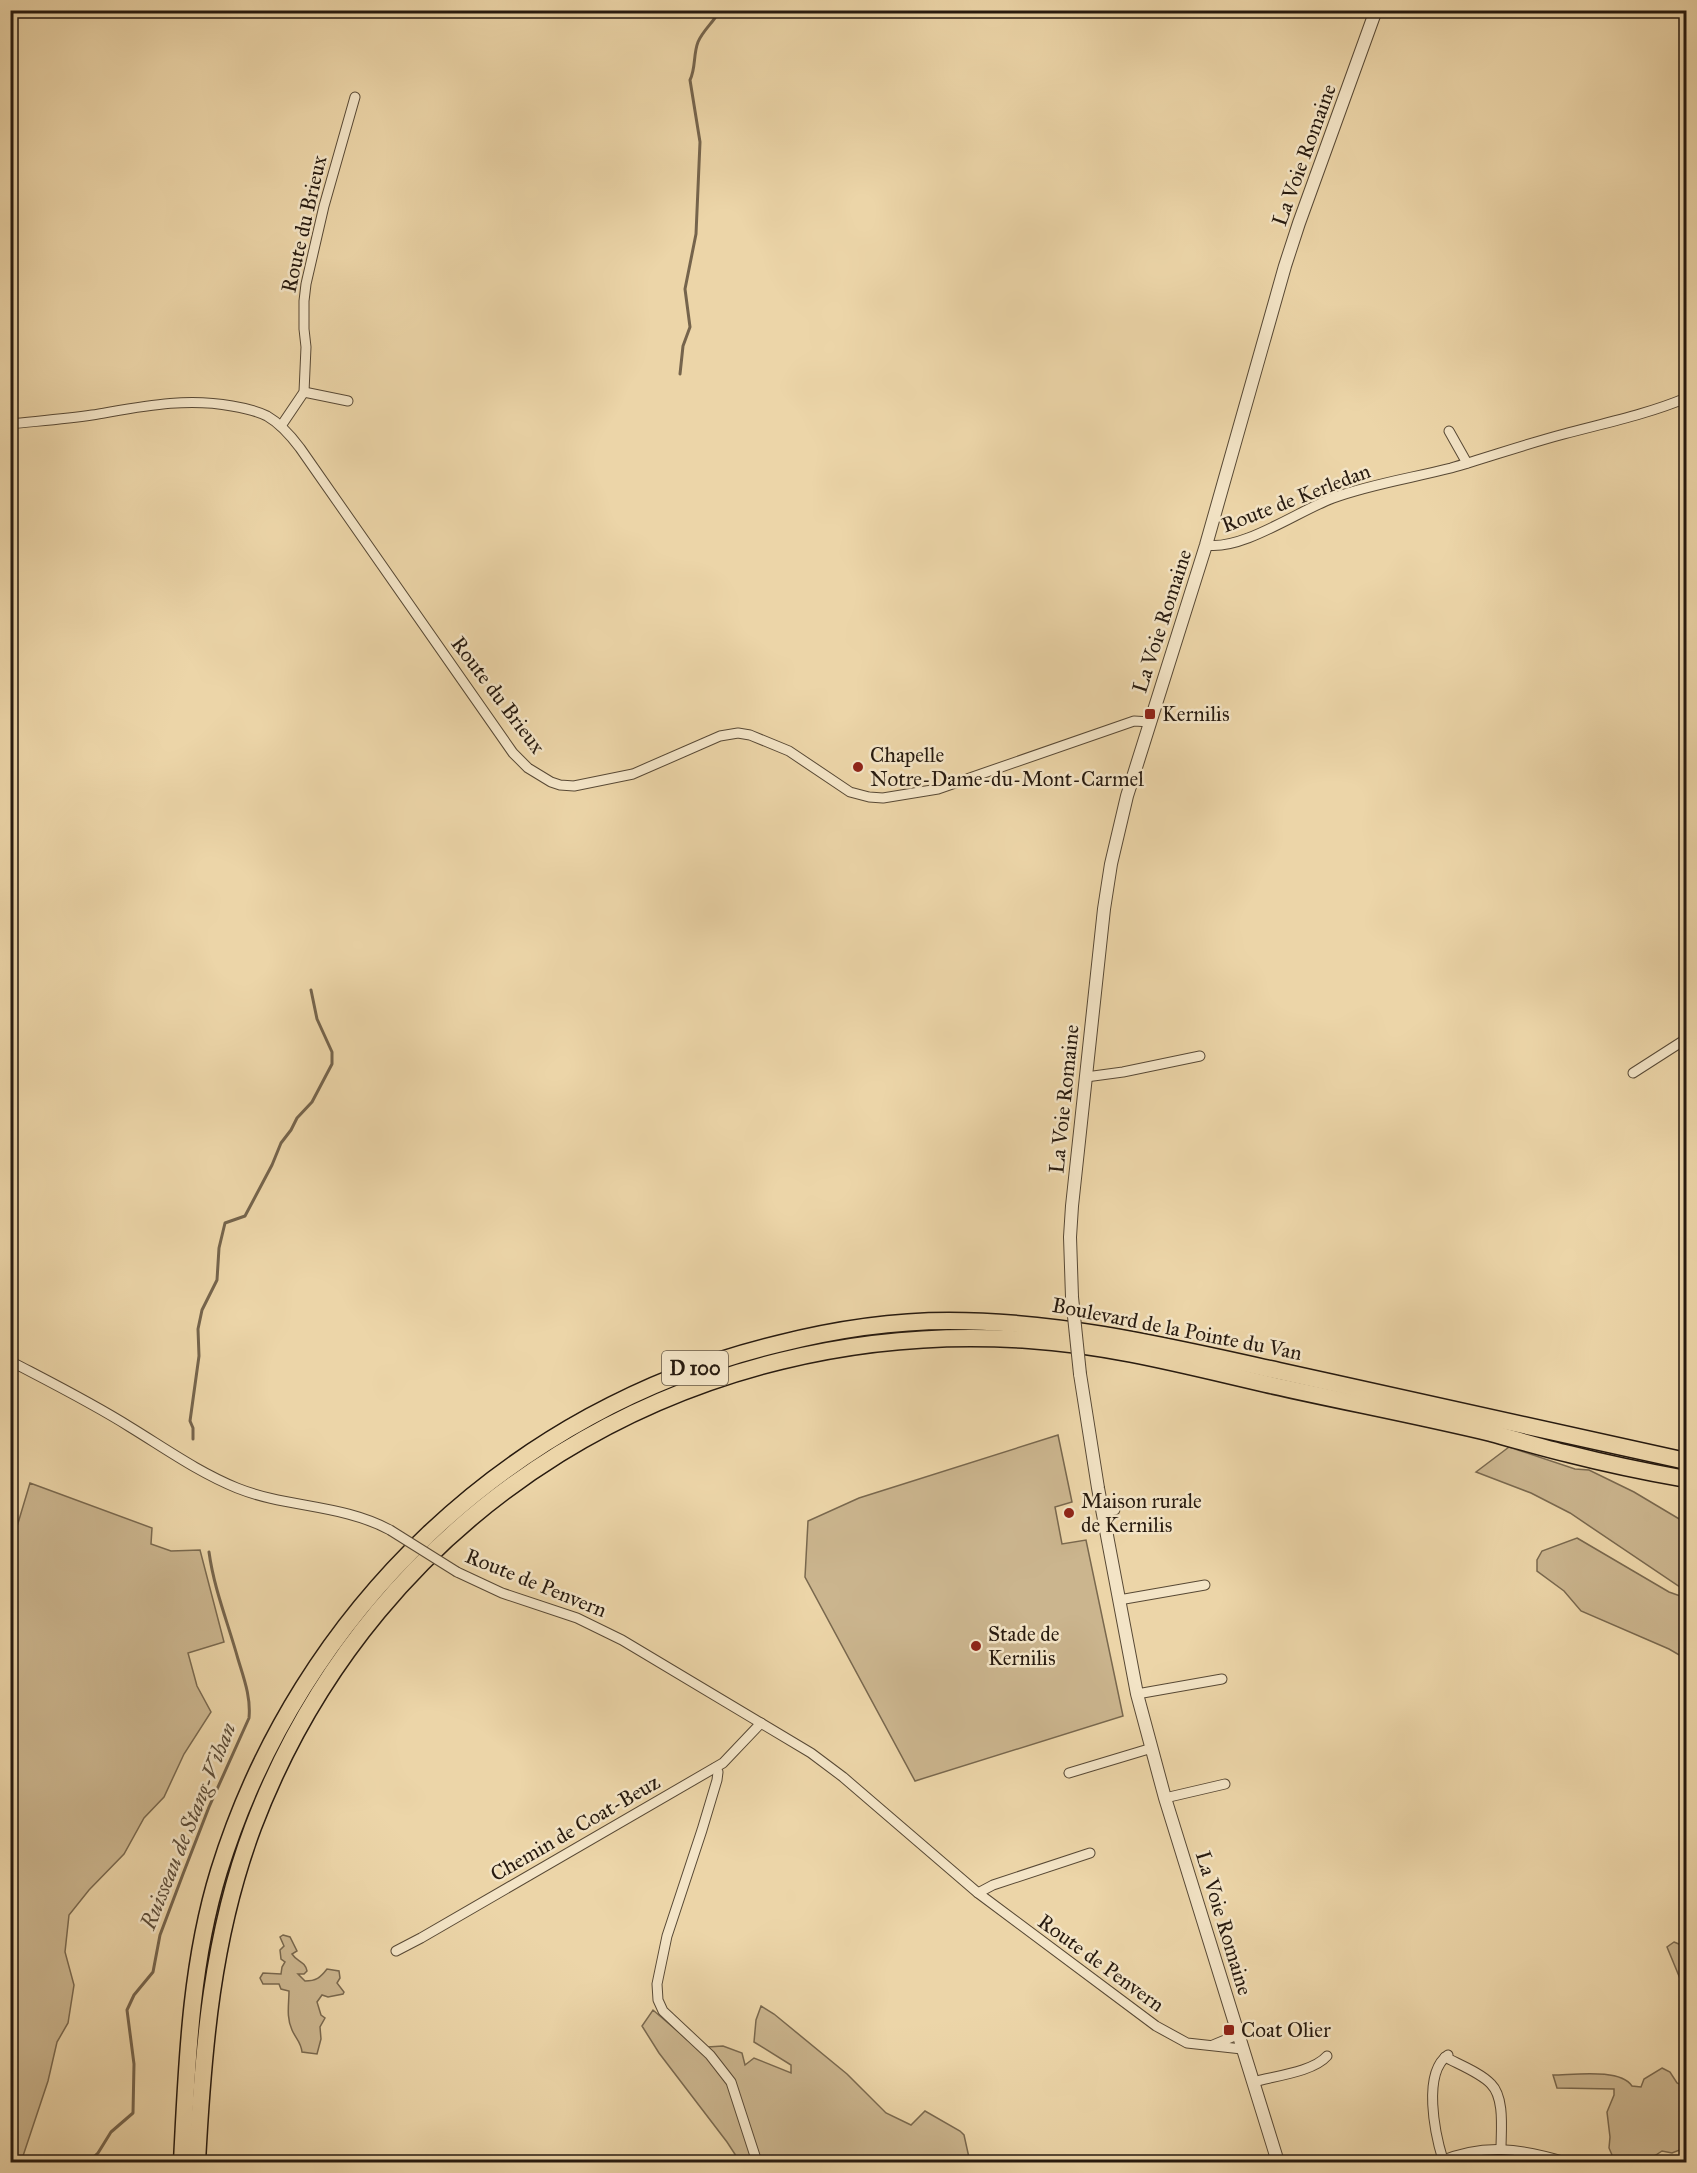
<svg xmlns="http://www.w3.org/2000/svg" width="1697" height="2173" font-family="'IM FELL Great Primer',serif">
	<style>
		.green { fill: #cbb58e; stroke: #79684e; stroke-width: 1.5 }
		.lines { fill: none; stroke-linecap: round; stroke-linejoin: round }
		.stream { stroke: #75644c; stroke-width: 3 }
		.minor-casing { stroke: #584935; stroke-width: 11 }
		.tertiary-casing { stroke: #584935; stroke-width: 14 }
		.trunk-casing { stroke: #271a0f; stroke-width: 19 }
		.minor { stroke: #f3e4c6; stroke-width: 9 }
		.tertiary { stroke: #f3e4c6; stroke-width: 12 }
		.trunk { stroke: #ecd5a8; stroke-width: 16 }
		.minor-bridge-casing { stroke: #584935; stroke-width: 11; stroke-linecap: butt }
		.tertiary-bridge-casing { stroke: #584935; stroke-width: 14; stroke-linecap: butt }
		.minor-bridge { stroke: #f3e4c6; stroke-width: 9 }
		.tertiary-bridge { stroke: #f3e4c6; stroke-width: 12 }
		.poi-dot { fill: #8f2418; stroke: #f3e4c6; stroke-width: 2 }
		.labels { text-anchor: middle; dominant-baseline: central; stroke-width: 5; stroke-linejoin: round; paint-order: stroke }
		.shield { fill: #f3e4c6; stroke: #645746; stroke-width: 1.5 }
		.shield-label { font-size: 20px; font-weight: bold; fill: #271a0f }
		.street-label { font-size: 21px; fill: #271a0f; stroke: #f3e4c6 }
		.poi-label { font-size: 21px; fill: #271a0f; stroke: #f3e4c6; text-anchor: start }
		.water-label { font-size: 22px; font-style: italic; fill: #5b4b37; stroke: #f3e4c6 }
	</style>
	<rect width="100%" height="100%" fill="#ecd5a8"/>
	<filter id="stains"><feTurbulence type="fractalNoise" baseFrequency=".00333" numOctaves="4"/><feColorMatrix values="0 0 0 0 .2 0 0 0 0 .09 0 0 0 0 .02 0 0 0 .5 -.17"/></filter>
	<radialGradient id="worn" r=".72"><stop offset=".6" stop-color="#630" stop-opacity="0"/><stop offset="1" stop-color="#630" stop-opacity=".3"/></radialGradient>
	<g class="green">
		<polygon points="1058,1435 1072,1502 1055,1507 1062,1544 1086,1540 1123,1716 915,1781 805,1577 808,1521 859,1498"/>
		<polygon points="1509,1447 1575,1469 1589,1470 1634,1492 1686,1523 1686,1591 1570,1513 1531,1493 1476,1472"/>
		<polygon points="30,1483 152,1528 151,1544 171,1551 200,1550 224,1642 188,1653 197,1686 211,1712 184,1754 164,1797 144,1818 124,1854 89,1890 69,1915 65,1952 74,1985 68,2023 57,2042 48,2081 21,2162 11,2162 10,1550"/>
		<polygon points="1577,1538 1669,1592 1686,1598 1686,1659 1669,1649 1581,1611 1564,1591 1537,1571 1537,1560 1542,1551"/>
		<path d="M283,1935L290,1937L297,1951L292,1954C297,1962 305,1961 307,1971L304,1974H298L305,1981C316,1981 320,1978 327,1969L339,1971L340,1978L337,1983L344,1992L343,1994L328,1997L322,1995L317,2002L321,2015L325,2018L320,2027L321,2039L317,2054L302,2052C301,2042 296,2039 292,2030C286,2017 289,2004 289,1991L281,1989L279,1984H263L260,1978L263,1973L281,1974L282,1967L285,1962L281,1959L280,1950L284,1946L280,1937Z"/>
		<polygon points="1674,1942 1686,1947 1686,1993 1667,1947"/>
		<polygon points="761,2006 774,2014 847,2074 886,2113 911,2125 925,2111 960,2131 964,2135 970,2162 740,2162 727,2142 659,2053 642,2026 653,2010 689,2041 707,2047 723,2046 742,2053 745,2065 754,2058 791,2073 791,2065 754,2042 756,2020"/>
		<path d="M1662,2068L1670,2072L1677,2083L1686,2087V2152L1682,2149L1672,2153L1662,2151C1647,2162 1633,2163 1615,2162L1609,2148L1610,2137L1607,2112L1614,2095V2089L1557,2088L1553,2075C1573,2075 1620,2068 1632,2086L1641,2087L1644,2079Z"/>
	</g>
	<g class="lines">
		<g class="stream">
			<path d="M680,374L683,346L690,327L685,289L696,234L700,142L690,80C696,68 693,55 698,42C703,30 714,22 720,10"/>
			<polyline points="193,1439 193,1428 190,1421 199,1356 198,1329 202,1310 217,1280 219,1248 225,1223 245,1216 272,1165 281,1143 291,1130 297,1118 312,1102 332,1064 332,1052 317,1019 311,990"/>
			<path d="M88,2162L98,2153L111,2132L133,2113L134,2064L127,2010L134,1995L153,1972L160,1935L183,1874L209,1807L249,1718C251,1697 244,1679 238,1659C228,1623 214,1589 209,1552"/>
		</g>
		<defs>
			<g id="minor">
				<polyline points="304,392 348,401"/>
				<path d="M10,424C38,421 65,419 92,415C140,407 184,397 232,406C244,408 257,411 267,416C281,424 291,436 300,448L513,753L528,768L551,782L560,785L574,786L633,774L720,736L738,733L750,735L789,751L850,792L869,797L883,798L938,789L1134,721L1151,722"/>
				<polyline points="281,426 304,392 306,347 304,329 304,301 306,284 324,206 355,97"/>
				<polyline points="1449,431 1467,463"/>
				<path d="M1206,545C1242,551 1298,511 1333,498C1371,484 1412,478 1451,468C1489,457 1526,444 1564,434C1605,423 1648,414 1686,398"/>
				<polyline points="1633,1073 1686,1039"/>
				<polyline points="1086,1077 1123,1072 1200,1056"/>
				<path d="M10,1361C50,1382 92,1403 130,1427C166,1449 198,1472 237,1488C287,1508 342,1504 390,1530"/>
				<polyline points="1103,1512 1115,1510"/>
				<polyline points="457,1572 502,1593 577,1618 622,1640 811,1753 843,1777 978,1893 1156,2026 1187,2043 1242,2049"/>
				<polyline points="1119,1600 1205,1585"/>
				<polyline points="1137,1694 1222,1679"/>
				<polyline points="715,1768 718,1772 717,1780 702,1830 667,1936 657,1984 658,2000 663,2011 710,2055 731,2082 757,2162"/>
				<polyline points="1069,1773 1152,1748"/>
				<polyline points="1165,1798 1225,1784"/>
				<polyline points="978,1893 993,1885 1090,1853"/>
				<polyline points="396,1951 421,1938 723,1763 761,1723"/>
				<polyline points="1213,2045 1237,2035"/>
				<path d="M1445,2057C1458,2064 1481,2073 1491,2084C1505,2098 1501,2130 1501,2149"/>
				<path d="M1253,2082C1274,2076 1313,2072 1327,2056"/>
				<path d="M1443,2160C1435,2134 1422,2073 1448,2055"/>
				<path d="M1438,2162C1484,2143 1519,2148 1566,2162"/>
			</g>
			<g id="tertiary">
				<polyline points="1072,1297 1070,1237 1072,1206 1104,909 1111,864 1127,796 1206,545 1285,266 1299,223 1376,10"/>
				<polyline points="1080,1374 1098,1488 1137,1694 1165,1798 1278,2162"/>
			</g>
			<g id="trunk">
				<path d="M182,2162C187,2065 190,1965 219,1871C300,1610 512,1408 778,1344C833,1330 891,1321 949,1321C1062,1321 1170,1347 1279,1371C1415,1401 1551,1432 1686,1461"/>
				<path d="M197,2162C203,2048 212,1936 253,1827C375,1505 689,1316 1029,1340C1109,1345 1188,1366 1266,1384C1341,1401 1416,1415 1491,1433C1517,1440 1543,1448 1569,1454C1608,1464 1647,1472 1686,1479"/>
			</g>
		</defs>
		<use href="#minor" class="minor-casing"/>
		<use href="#tertiary" class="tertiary-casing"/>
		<use href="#trunk" class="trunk-casing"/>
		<use href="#minor" class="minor"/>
		<use href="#tertiary" class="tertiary"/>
		<use href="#trunk" class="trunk"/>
		<defs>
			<polyline id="minor-bridge" points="390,1530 457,1572"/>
			<polyline id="tertiary-bridge" points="1072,1297 1080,1374"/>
		</defs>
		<use href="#minor-bridge" class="minor-bridge-casing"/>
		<use href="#tertiary-bridge" class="tertiary-bridge-casing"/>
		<use href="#minor-bridge" class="minor-bridge"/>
		<use href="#tertiary-bridge" class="tertiary-bridge"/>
	</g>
	<g class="poi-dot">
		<rect x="1144" y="708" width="12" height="12" rx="3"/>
		<circle cx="858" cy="767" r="6"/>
		<circle cx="1069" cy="1513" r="6"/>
		<circle cx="976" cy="1646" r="6"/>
		<rect x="1223" y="2024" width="12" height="12" rx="3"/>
	</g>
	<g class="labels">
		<rect class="shield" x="662" y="1351" width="66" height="34" rx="4.5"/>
		<g class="shield-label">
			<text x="695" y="1368">D 100</text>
		</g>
		<g class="street-label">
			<text transform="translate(1304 155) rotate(-70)">La Voie Romaine</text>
			<text transform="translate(304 224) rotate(-77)">Route du Brieux</text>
			<text transform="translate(1296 498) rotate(-21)">Route de Kerledan</text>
			<text transform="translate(1162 621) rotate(-72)">La Voie Romaine</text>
			<text transform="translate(498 695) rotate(53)">Route du Brieux</text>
			<text transform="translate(1064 1099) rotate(-84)">La Voie Romaine</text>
			<text transform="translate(1177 1329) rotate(11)">Boulevard de la Pointe du Van</text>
			<text transform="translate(536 1583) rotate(22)">Route de Penvern</text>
			<text transform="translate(575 1828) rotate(-30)">Chemin de Coat-Beuz</text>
			<text transform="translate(1224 1923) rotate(73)">La Voie Romaine</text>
			<text transform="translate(1101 1963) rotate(36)">Route de Penvern</text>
		</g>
		<g class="poi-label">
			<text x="1162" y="714">Kernilis</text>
			<text x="870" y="755">Chapelle<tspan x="870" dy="24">Notre-Dame-du-Mont-Carmel</tspan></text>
			<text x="1081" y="1501">Maison rurale<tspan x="1081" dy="24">de Kernilis</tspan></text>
			<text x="988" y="1634">Stade de<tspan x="988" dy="24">Kernilis</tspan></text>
			<text x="1241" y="2030">Coat Olier</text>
		</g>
		<g class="water-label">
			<text transform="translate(188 1826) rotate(-68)">Ruisseau de Stang-Vihan</text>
		</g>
	</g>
	<rect width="1697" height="2173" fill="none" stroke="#ecd5a8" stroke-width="36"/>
	<rect x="12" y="12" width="1673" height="2149" fill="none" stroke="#271a0f" stroke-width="3"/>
	<rect x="18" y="18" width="1661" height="2137" fill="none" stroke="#271a0f" stroke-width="1.5"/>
	<rect width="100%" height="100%" filter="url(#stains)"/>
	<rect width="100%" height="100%" fill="url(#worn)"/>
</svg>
